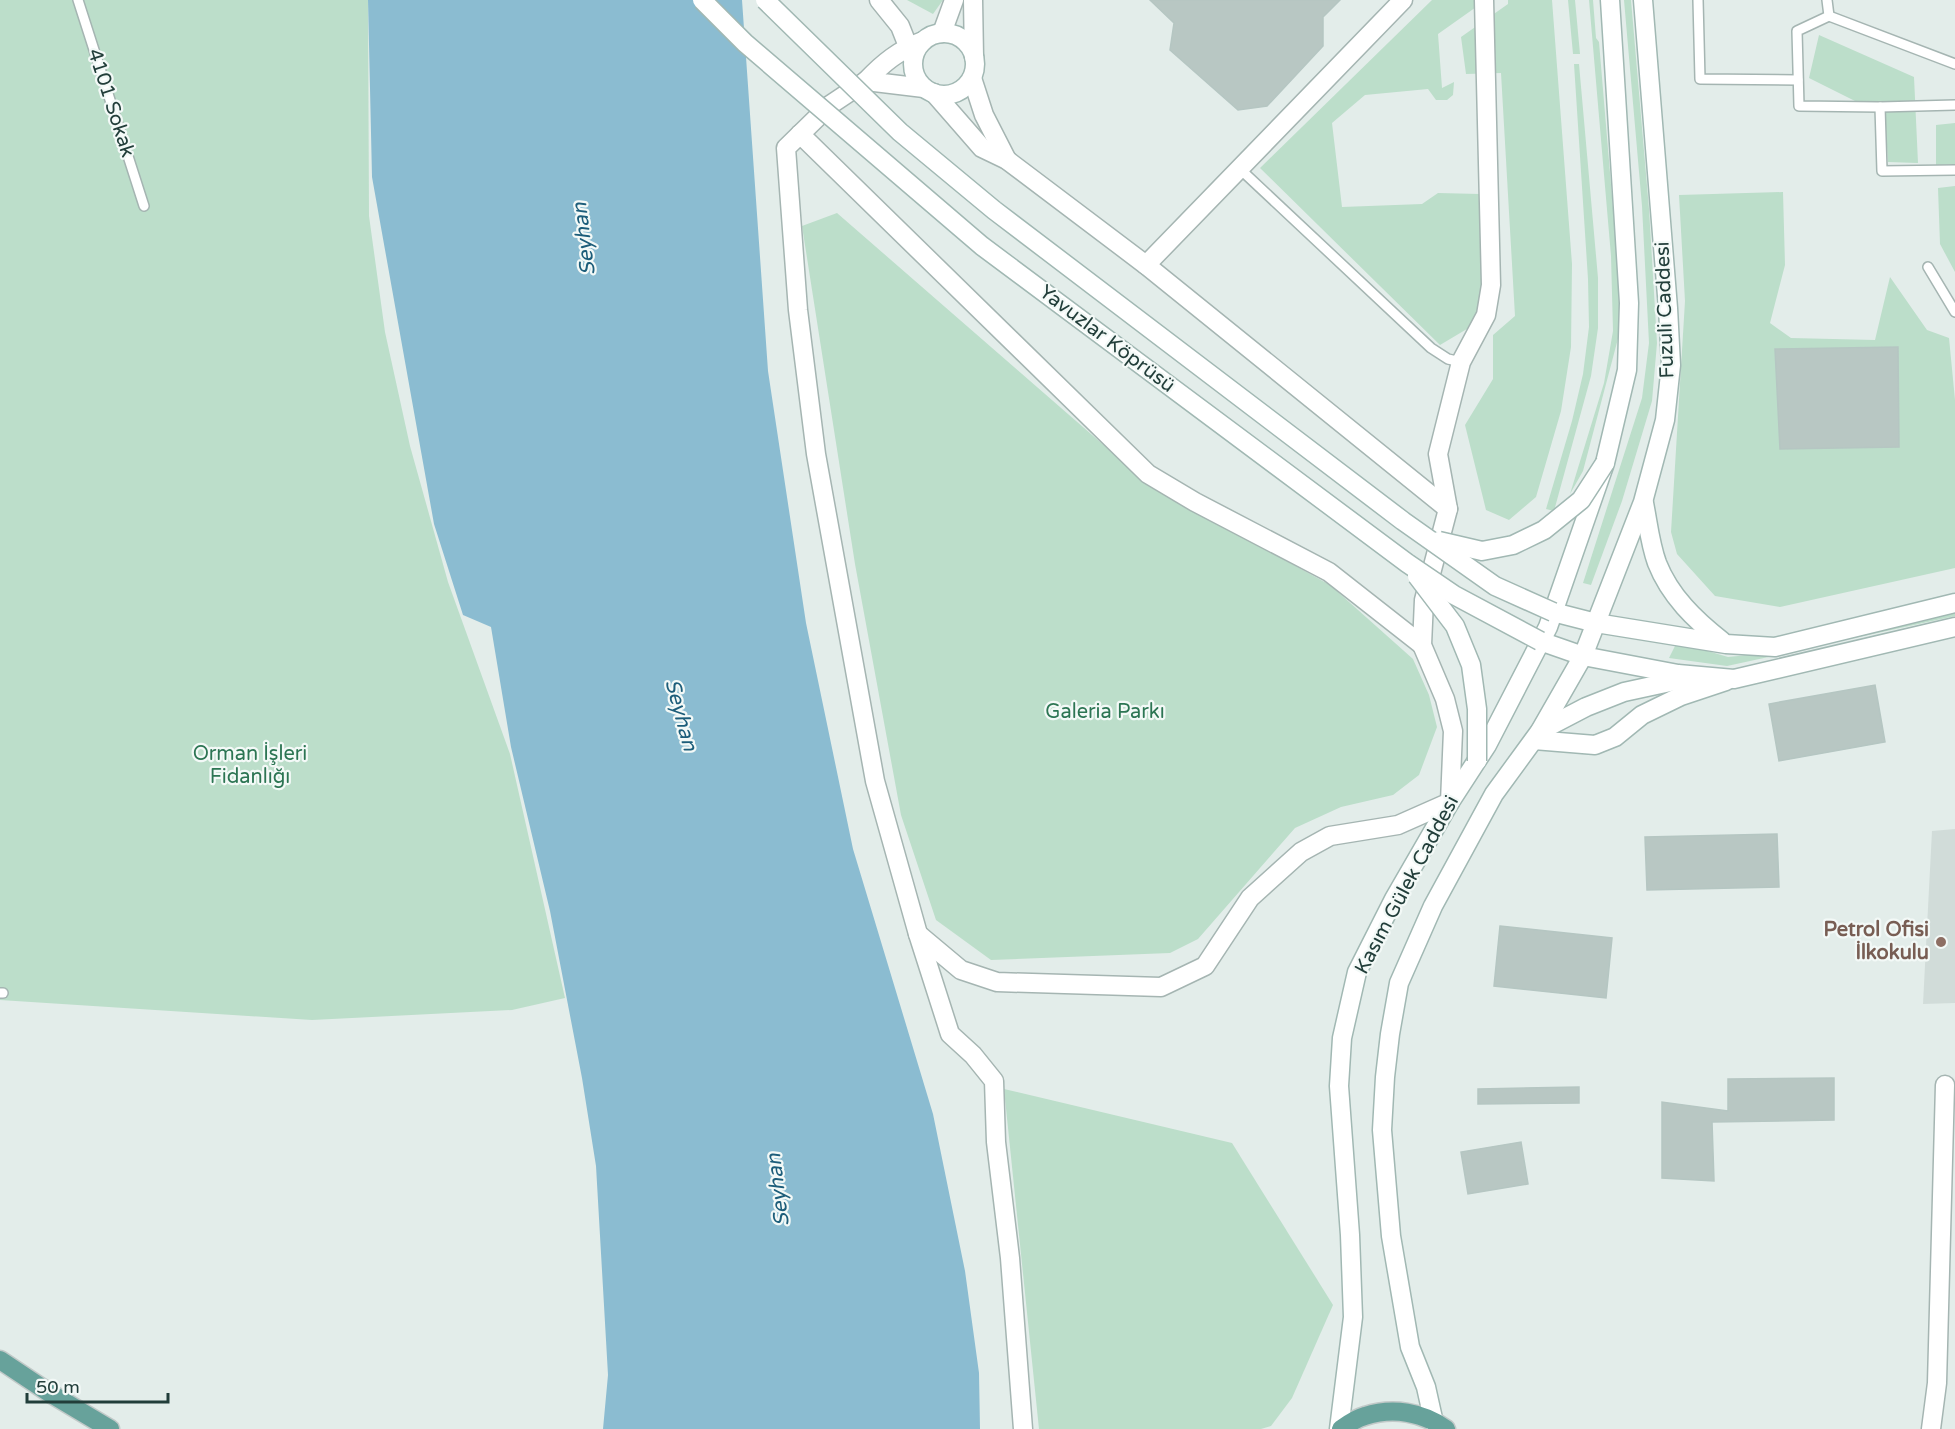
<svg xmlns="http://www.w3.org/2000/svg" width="1955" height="1429" font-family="'Varela Round',sans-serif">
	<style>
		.built { fill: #d1dcd9 }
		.green { fill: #bcdeca }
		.water { fill: #8bbcd1 }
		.building { fill: #b8c7c3; stroke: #b5c6c2; stroke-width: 1.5 }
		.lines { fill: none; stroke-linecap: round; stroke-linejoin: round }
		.lane-casing { stroke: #a5b5b2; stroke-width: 12 }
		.street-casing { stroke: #a5b5b2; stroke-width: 21 }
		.secondary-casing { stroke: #a1b8b3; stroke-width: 21 }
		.primary-casing { stroke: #c1c9c8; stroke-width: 21 }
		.lane { stroke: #fff; stroke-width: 9 }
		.street { stroke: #fff; stroke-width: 18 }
		.secondary { stroke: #fff; stroke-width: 18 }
		.primary { stroke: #67a29b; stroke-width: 18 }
		.secondary-bridge-casing { stroke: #a1b8b3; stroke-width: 21; stroke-linecap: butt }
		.secondary-bridge { stroke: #fff; stroke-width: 18 }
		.education-dot { fill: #8d6e63; stroke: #f3f9f7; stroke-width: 2 }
		.labels { text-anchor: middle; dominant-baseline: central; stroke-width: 4.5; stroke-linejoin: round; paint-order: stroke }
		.street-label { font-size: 20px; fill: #223e3a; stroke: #f3f9f7 }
		.park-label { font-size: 20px; fill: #2c7553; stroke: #f3f9f7 }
		.education-label { font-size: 20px; font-weight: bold; fill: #785e54; stroke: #f3f9f7; text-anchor: end }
		.water-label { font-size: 21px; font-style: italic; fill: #1c5d7a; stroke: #f3f9f7 }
	</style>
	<rect width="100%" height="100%" fill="#e3edea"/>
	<polygon class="built" points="1955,829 1955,1003 1923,1004 1932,831"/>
	<g class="green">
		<polygon points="0,0 368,0 369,216 385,332 410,446 448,582 510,754 565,998 512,1010 312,1020 0,1000"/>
		<polygon points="907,0 943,0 933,14"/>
		<polygon points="1432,0 1478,0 1479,5 1438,34 1442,88 1454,82 1453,95 1447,100 1436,100 1428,89 1365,95 1332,123 1342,207 1422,204 1438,193 1480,194 1482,320 1440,345 1260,168"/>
		<polygon points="1508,0 1552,0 1572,264 1571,347 1561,411 1536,497 1509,520 1486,510 1465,425 1493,379 1493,335 1515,316 1501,73 1466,74 1461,37 1508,4"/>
		<polygon points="1568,0 1575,0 1580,54 1573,54"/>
		<polygon points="1589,0 1593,0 1596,38 1599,42 1617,256 1620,331 1583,471 1570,494 1604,383 1613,331 1611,256"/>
		<polygon points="1624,0 1631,0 1649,209 1657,343 1652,401 1622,501 1591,585 1583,583 1642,398 1649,343 1642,206"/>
		<polygon points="1819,35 1914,77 1918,163 1888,162 1885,116 1809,78"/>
		<polygon points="1574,64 1579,64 1598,278 1598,328 1591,376 1554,511 1546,509 1572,421 1583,374 1589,327 1588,279"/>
		<polygon points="1955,123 1955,164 1936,165 1936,125"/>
		<polygon points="1955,186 1955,272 1940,244 1938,188"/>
		<polygon points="1783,192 1785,265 1770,323 1791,338 1875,340 1890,277 1927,330 1949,338 1955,400 1955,568 1780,607 1715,596 1677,554 1671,532 1685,301 1679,195"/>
		<polygon points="837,213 1153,488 1330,585 1413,659 1429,695 1437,727 1419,775 1393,795 1341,807 1295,828 1198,939 1170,953 991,960 936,920 901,815 855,564 802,226"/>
		<polygon points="1955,612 1955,616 1727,666 1669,658 1677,642 1728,657 1768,653"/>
		<polygon points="1004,1089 1232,1143 1333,1305 1292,1398 1271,1426 1261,1429 1039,1429"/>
	</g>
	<polygon class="water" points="368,0 742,0 768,371 806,623 853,849 933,1114 965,1271 979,1373 980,1429 603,1429 608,1375 596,1166 582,1078 550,911 511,747 491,627 463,615 434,524 372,177"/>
	<g class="building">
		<polygon points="1150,0 1340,0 1323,17 1323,46 1267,106 1238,110 1170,50 1174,23"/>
		<polygon points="1898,347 1899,447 1780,449 1775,349"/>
		<polygon points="1875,685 1885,742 1779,761 1769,704"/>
		<polygon points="1777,834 1779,887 1647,890 1645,837"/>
		<polygon points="1500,926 1612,938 1606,998 1494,986"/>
		<polygon points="1834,1078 1834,1120 1712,1122 1714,1181 1662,1178 1662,1102 1728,1111 1728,1079"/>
		<polygon points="1579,1087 1579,1103 1478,1104 1478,1089"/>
		<polygon points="1521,1142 1528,1184 1468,1194 1461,1152"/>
	</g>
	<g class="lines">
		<defs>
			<g id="lane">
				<polyline points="78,0 144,206"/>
				<polyline points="1698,0 1700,79 1798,80"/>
				<polyline points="1827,0 1829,16 1797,31 1799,106 1880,107 1955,105"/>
				<polyline points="1829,16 1955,64"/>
				<polyline points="1880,107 1882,171 1955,170"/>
				<polyline points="1239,168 1431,348 1448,359 1461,362"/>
				<polyline points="1928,267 1955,312"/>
				<polyline points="0,993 3,993"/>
			</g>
			<g id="street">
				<polyline points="879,0 900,26 913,59"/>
				<polyline points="973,0 974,57"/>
				<polyline points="942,33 954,0"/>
				<path d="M923,41C899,50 883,63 866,81L924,88"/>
				<polyline points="972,78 984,115 1007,160"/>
				<polyline points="866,81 830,105 786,148 798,310 816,454 875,781 918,934 950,1034 973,1055 994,1081 996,1142 1010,1258 1023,1429"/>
				<polyline points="934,93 982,148 1007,160 1146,265 1448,509"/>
				<polyline points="800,134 1148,474 1195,502 1329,572 1422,645"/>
				<polyline points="1146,265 1403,0"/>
				<polyline points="918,934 961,970 997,982 1161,987 1205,966 1250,898 1301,852 1330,836 1398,825 1450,802 1453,731 1445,699 1422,645 1424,600 1448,509 1438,454 1461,362 1486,315 1491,285 1484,0"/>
				<polyline points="1931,1429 1937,1383 1945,1085"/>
			</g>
			<g id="secondary">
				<circle cx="944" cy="64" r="31"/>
				<path d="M1644,503C1648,523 1650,544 1657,563C1670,596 1695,620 1722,641"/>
				<polyline points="1553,612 1596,623 1726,644 1775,647 1955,603"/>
				<polyline points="1540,641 1583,656 1678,674 1734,679 1955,627"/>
				<polyline points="1540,731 1586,707 1624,692 1684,679"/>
				<polyline points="1534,740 1595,745 1615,737 1642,715 1681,696 1726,681"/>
				<polyline points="1434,1423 1426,1387 1410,1347 1391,1236 1382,1130 1385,1077 1390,1034 1399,983 1433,906 1494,794 1540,731 1583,656 1643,502 1665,420 1671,365 1668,308 1643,0"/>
				<polyline points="1339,1429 1353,1317 1350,1235 1339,1086 1342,1038 1357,972 1394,899 1450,802 1487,745 1548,627 1605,463 1627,370 1629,303 1610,0"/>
			</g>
			<g id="primary">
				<polyline points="0,1360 48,1392 110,1429"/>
				<path d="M1341,1429C1348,1424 1357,1418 1365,1416C1393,1407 1422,1412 1446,1429"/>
			</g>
		</defs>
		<use href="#lane" class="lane-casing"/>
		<use href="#street" class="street-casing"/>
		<use href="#secondary" class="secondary-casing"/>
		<use href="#primary" class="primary-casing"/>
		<use href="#lane" class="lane"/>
		<use href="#street" class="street"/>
		<use href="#secondary" class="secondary"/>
		<use href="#primary" class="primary"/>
		<defs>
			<g id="secondary-bridge">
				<polyline points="702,0 745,43 982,246 1407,563 1454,595 1540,641"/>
				<polyline points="765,0 900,132 994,210 1403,521 1495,586 1553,612"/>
				<polyline points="1439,541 1482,551 1513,545 1544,530 1581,500 1605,463"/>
				<polyline points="1417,576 1455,626 1471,665 1477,709 1477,761"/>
			</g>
		</defs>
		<use href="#secondary-bridge" class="secondary-bridge-casing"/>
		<use href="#secondary-bridge" class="secondary-bridge"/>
	</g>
	<circle class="education-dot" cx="1941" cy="942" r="6"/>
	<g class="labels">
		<g class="street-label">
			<text transform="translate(111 103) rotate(72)">4101 Sokak</text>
			<text transform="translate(1665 310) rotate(-92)">Fuzuli Caddesi</text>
			<text transform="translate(1107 339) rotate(37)">Yavuzlar Köprüsü</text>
			<text transform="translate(1407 885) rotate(-62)">Kasım Gülek Caddesi</text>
		</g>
		<g class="park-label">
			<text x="1105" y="712">Galeria Parkı</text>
			<text x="250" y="754">Orman İşleri<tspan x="250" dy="23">Fidanlığı</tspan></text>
		</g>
		<g class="education-label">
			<text x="1929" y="930">Petrol Ofisi<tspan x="1929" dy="23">İlkokulu</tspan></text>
		</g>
		<g class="water-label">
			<text transform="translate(584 239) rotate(-97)">Seyhan</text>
			<text transform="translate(681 715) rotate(75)">Seyhan</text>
			<text transform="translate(778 1190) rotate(-97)">Seyhan</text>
		</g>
	</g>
	<path d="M27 1393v9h141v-9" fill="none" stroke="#223e3a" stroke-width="3"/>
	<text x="36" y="1393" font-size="18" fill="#223e3a" stroke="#f3f9f7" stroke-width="4.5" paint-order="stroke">50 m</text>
</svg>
